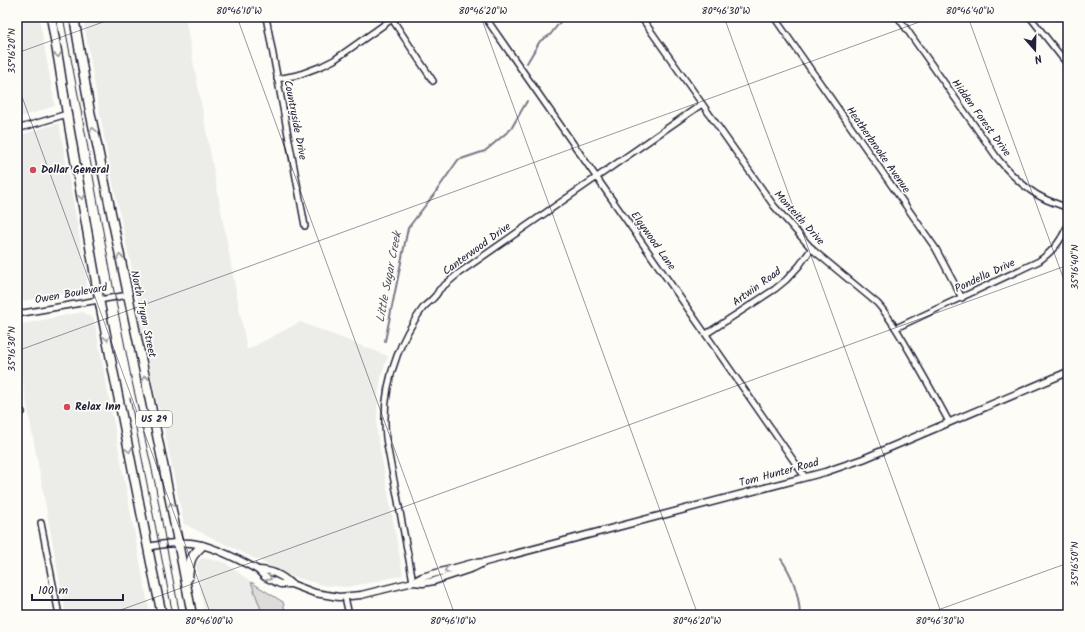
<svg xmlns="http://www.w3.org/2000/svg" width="1085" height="632" font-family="Kalam,sans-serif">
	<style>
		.built { fill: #ecece9 }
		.green { fill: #dddcdb; stroke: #807f8b }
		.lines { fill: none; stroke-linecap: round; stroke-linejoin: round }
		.stream { stroke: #787885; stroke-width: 2 }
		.minor-casing { stroke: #22223b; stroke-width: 8 }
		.tertiary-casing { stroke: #22223b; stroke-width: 9 }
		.primary-casing { stroke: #22223b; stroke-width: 11 }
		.minor { stroke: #fdfcf7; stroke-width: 5 }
		.tertiary { stroke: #fdfcf7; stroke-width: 6 }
		.primary { stroke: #fdfcf7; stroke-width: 8 }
		.tram { stroke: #22223b; stroke-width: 1 }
		.oneway { stroke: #9a9aa2 }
		.ticks { fill: none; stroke: #22223b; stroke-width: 1; stroke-opacity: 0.45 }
		.poi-dot { fill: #d1495b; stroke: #fdfcf7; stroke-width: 1.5 }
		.labels { text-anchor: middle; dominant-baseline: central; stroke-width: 3.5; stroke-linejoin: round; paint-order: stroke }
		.shield { fill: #fdfcf7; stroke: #646373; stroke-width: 1 }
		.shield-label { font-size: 10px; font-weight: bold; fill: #22223b }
		.street-label { font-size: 11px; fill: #22223b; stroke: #fdfcf7 }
		.poi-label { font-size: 11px; font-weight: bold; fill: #22223b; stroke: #fdfcf7; text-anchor: start }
		.water-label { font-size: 12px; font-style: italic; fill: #545466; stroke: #fdfcf7 }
		.neatline { fill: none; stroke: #22223b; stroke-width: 1.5 }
		.ticks-label { font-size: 10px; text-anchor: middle; fill: #22223b }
	</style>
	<rect width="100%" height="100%" fill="#fdfcf7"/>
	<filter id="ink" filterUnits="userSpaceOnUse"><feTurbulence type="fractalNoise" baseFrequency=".025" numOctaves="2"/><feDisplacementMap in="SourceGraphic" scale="8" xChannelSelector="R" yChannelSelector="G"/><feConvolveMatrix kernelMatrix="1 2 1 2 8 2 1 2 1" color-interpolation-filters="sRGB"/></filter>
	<g filter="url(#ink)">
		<g class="built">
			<polygon points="17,17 39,17 55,106 17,118"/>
			<polygon points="83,17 185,17 247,350 300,322 388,356 382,373 378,395 377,416 377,433 403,575 369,583 346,587 323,585 291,576 184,524 161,414 157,402 139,319 140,309 131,264 113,183 99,109"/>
			<polygon points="59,123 87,279 85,289 17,302 17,136"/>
			<polygon points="83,312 94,319 150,615 66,615 17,351 17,325"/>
			<polygon points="202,558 224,562 251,582 264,615 205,615 196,567 197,562"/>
		</g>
		<polygon class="green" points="251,582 283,602 286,615 263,615"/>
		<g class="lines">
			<g class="stream">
				<polyline points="527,63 540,41 550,35 560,22 556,17"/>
				<polyline points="385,341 408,228 435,193 458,160 485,151 511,129 527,101"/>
				<path d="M781,559C793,576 799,594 800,615"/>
			</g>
			<defs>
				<g id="minor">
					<polyline points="266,17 305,226"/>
					<polyline points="485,17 805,477"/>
					<path d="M641,17L774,206L813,250L877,303C891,318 901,337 911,354C924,377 937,399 949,422"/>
					<polyline points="774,17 936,249 962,298"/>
					<path d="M898,17L998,159C1012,176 1027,191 1047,200C1054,203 1061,205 1068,208"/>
					<polyline points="1030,17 1068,65"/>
					<polyline points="392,19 433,81"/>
					<polyline points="277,79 298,75 322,66 334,60 395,17"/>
					<polyline points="17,129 67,114"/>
					<polyline points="17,314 128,295"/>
					<path d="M896,328L1039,261C1054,250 1060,242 1068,225"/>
					<polyline points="706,334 775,289 786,280 799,266 812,248"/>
					<polyline points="17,414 22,412"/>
					<polyline points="41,523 59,615"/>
					<path d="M413,582C408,553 402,524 397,495C393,476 389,457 386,438C383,411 387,382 397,356C403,339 412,323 423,308C428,302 436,298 439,290L459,273L702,104"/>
					<polyline points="345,597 349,615"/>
				</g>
				<g id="tertiary">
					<path d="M148,547C162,544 177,542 191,543C211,545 240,560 258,570"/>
					<polyline points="485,562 473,563 422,577 413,582 423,583 434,581 473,568 485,562 825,472 863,459 1068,372"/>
					<path d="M291,584C282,575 270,570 258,570L265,577L280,584H291L315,593L339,597L361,595L413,582"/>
				</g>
				<g id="primary">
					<polyline points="51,17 59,63 67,114 99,299 153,573 162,615"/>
					<polyline points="74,17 89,106 164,469 192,615"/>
					<path d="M188,578C190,561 189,558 202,546"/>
				</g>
			</defs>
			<use href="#minor" class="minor-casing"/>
			<use href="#tertiary" class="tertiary-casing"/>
			<use href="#primary" class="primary-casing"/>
			<use href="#minor" class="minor"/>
			<use href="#tertiary" class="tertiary"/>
			<use href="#primary" class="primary"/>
			<g class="tram">
				<polyline points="63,17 83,121 115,297 131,377 155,483 166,544 180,615"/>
				<polyline points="130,398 173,615"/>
			</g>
		</g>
		<defs><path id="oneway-chevron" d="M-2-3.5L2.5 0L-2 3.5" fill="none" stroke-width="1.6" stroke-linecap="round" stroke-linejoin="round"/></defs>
		<g class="oneway">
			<use href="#oneway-chevron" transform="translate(58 55) rotate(79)"/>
			<use href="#oneway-chevron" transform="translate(93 130) rotate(-101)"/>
			<use href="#oneway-chevron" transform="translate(82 197) rotate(80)"/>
			<use href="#oneway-chevron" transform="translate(120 257) rotate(-102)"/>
			<use href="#oneway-chevron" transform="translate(107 338) rotate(79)"/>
			<use href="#oneway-chevron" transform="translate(145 378) rotate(-102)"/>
			<use href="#oneway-chevron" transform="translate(129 450) rotate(79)"/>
			<use href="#oneway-chevron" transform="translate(171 505) rotate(-101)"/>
			<use href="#oneway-chevron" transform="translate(447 570) rotate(164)"/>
			<use href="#oneway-chevron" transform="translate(269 578) rotate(28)"/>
		</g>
	</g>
	<path class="ticks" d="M237,17L455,615M481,17L698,615M724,17L942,615M968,17L1068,291M17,53L117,17M17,83L211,615M17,351L933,17M107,615L1068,265M924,615L1068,563"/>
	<g class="poi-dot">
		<circle cx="33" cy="170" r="4"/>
		<circle cx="67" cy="407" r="4"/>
	</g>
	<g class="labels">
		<rect class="shield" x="136" y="411" width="36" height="16" rx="3"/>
		<g class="shield-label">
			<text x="154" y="419">US 29</text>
		</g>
		<g class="street-label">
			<text transform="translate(981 118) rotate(54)">Hidden Forest Drive</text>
			<text transform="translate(295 120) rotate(79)">Countryside Drive</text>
			<text transform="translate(878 150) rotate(55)">Heatherbrooke Avenue</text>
			<text transform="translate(799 218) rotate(48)">Monteith Drive</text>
			<text transform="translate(653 241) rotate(55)">Elgywood Lane</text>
			<text transform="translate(477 249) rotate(-36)">Canterwood Drive</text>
			<text transform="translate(985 276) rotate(-25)">Pondella Drive</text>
			<text transform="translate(757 287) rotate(-36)">Artwin Road</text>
			<text transform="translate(71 294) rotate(-10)">Owen Boulevard</text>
			<text transform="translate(143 314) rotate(78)">North Tryon Street</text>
			<text transform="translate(779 473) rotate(-15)">Tom Hunter Road</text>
		</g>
		<g class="poi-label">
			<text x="41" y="170">Dollar General</text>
			<text x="75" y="407">Relax Inn</text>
		</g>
		<g class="water-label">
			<text transform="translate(389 277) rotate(-79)">Little Sugar Creek</text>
		</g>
	</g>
	<rect width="1085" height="632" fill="none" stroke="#fdfcf7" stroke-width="44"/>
	<g transform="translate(1035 50) rotate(160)" stroke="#fdfcf7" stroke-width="3" paint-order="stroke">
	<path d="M0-3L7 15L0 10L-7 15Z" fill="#22223b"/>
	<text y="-6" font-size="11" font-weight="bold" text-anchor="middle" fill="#22223b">N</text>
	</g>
	<path d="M32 594v6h91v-6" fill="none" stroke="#22223b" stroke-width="2"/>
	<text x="38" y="594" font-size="12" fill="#22223b" stroke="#fdfcf7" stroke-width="3" paint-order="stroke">100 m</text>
	<rect x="22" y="22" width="1041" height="588" class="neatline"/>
	<g class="ticks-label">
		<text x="239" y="14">80°46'10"W</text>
		<text x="483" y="14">80°46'20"W</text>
		<text x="726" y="14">80°46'30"W</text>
		<text x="970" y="14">80°46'40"W</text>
		<text transform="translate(11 51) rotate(-90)" y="4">35°16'20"N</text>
		<text transform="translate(1074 267) rotate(-90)" y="4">35°16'40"N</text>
		<text transform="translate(11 349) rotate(-90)" y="4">35°16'30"N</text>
		<text transform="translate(1074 564) rotate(-90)" y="4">35°16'50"N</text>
		<text x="209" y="624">80°46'00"W</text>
		<text x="453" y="624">80°46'10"W</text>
		<text x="697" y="624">80°46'20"W</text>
		<text x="940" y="624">80°46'30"W</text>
	</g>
</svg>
